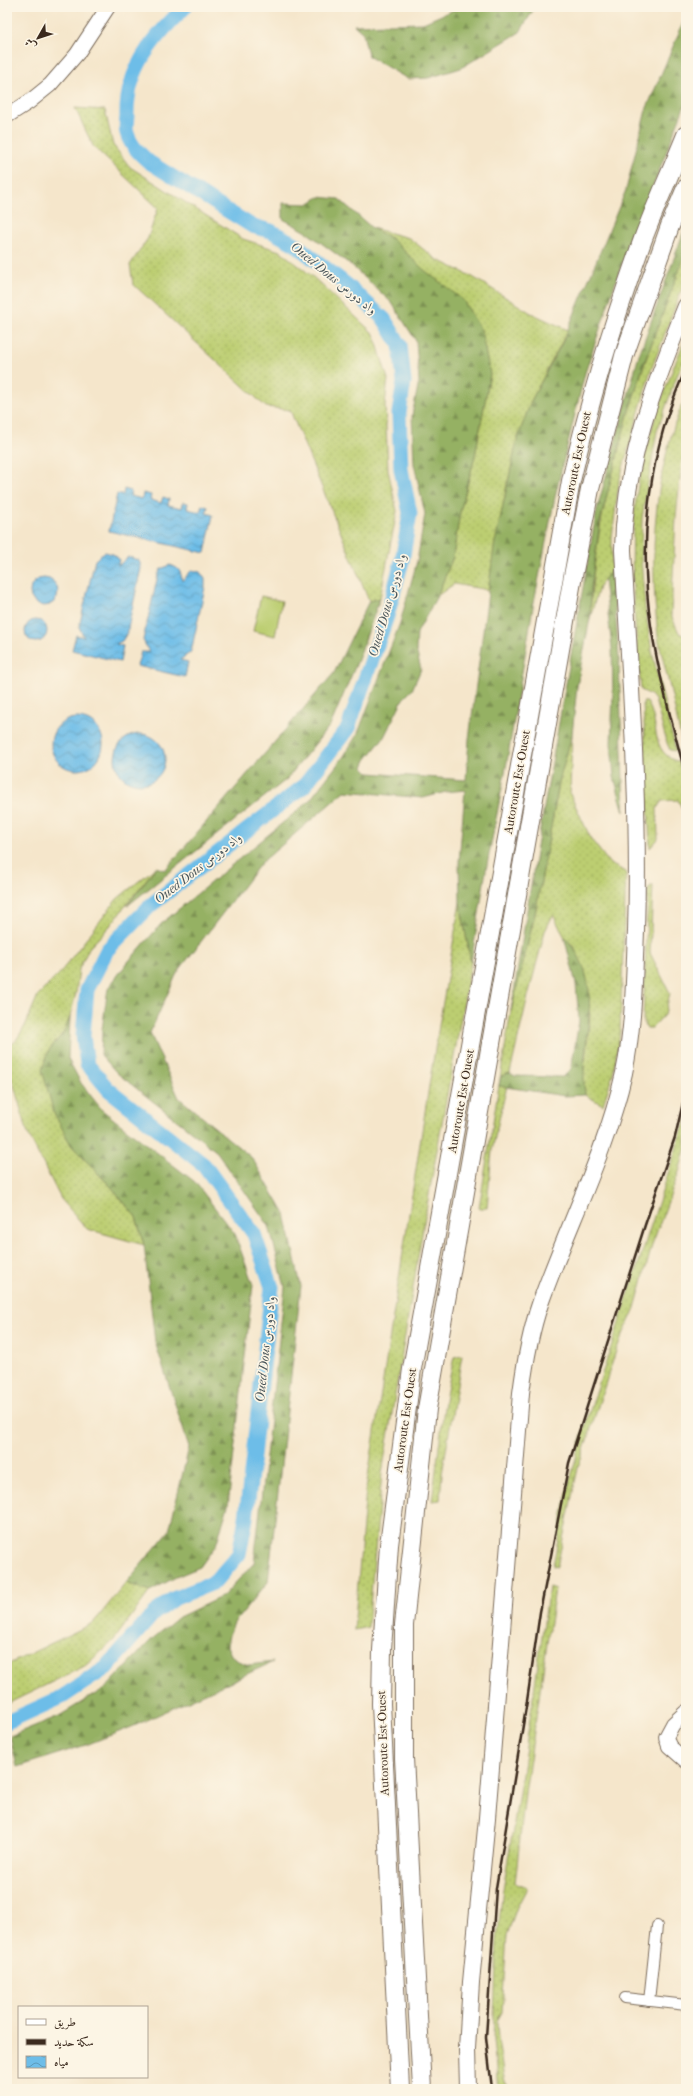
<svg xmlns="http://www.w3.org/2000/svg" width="693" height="2096" font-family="'IM FELL French Canon',Amiri,serif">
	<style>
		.grass { fill: url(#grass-dots); stroke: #7c7c48 }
		.forest { fill: url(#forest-firs); stroke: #686e40 }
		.park { fill: #bcce71; stroke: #7c7c48 }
		.water { fill: url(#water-waves); stroke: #547483 }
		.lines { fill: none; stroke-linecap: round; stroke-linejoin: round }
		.river { stroke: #6dbde8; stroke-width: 15 }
		.street-casing { stroke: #7c6c5b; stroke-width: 12 }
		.secondary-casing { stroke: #7c6c5b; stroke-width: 16 }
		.primary-casing { stroke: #7c6c5b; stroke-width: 18 }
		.highway-casing { stroke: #7c6c5b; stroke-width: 20 }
		.street { stroke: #fff; stroke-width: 10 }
		.secondary { stroke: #fff; stroke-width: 14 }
		.primary { stroke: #fff; stroke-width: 16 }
		.highway { stroke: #fff; stroke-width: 18 }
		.rail { stroke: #3b2a1e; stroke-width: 2.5 }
		.labels { text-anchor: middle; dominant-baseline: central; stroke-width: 3.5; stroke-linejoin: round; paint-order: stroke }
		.street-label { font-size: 12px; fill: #3b2a1e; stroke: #fcf5e5 }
		.water-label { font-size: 13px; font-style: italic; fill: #4a565b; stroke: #fcf5e5 }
	</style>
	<defs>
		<pattern id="grass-dots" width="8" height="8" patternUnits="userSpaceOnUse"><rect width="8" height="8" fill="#bcce71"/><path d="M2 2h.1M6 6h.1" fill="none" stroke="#a2b161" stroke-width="1.8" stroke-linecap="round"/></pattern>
		<pattern id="forest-firs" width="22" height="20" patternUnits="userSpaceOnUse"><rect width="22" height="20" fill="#95b163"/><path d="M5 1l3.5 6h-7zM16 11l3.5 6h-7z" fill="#7b9051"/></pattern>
		<pattern id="water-waves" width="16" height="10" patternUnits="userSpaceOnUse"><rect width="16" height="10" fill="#6dbde8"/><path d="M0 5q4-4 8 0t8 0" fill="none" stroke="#5b9abb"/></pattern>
	</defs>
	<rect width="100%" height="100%" fill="#fcf5e5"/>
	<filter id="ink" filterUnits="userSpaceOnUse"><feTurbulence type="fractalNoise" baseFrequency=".025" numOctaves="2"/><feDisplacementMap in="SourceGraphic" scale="8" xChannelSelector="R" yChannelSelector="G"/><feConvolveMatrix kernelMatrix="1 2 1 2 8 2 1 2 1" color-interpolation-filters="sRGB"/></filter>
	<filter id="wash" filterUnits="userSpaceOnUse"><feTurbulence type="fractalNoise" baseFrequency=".012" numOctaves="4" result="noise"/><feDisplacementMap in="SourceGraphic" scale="16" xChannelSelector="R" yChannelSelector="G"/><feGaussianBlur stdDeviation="0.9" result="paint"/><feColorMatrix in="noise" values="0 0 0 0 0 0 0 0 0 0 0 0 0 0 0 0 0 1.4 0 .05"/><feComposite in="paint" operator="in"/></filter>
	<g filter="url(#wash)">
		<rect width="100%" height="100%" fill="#f5e6cb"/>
		<g class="grass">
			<polygon points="75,108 105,110 113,145 130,167 243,239 280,251 312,276 374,334 388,379 385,405 388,470 397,511 380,598 369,601 290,410 266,407 133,284 130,265 148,238 158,208 93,146"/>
			<polygon points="372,228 409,238 436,259 471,276 531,313 568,330 531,401 507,484 488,590 454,584 437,596 453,557 460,512 475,456 490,374 422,269 392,239"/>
			<path d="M686,252V278L650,373L619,482L612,537V569L599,587L590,618C595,491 641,369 686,252Z"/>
			<path d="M686,337V356L677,376L657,431L642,518L641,558L645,607L652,652L676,751L670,750L667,743L655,700L651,695L641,690C636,633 629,574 634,517C639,455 662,394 686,337Z"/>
			<path d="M686,395V447L682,461L676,517L671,615L679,633L686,637V754C679,734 676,712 671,692C667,674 661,654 658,636C649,554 653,471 686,395Z"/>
			<path d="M643,702H647C661,723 648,752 679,762L686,791V828L684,813L678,800L662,801L657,808L658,839L650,848Z"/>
			<polygon points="572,735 570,794 591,839 610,864 626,872 620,1032 613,1074 603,1105 585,1095 583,1078 590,1016 575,948 564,936 553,915 545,931 527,1000 492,1150 487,1208 479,1208 511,1011 535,914 560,778"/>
			<polygon points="156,867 109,927 89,948 79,969 76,993 70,1017 64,1032 49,1050 71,1145 113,1189 136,1217 144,1245 87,1229 61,1199 28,1134 13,1082 7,1070 7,1046 15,1042 25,1026 38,995 59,974 117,899"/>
			<polygon points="653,885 650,953 670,993 665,1014 652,1028 647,1028 643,1021 648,888"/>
			<polygon points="460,902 471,963 424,1222 382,1473 368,1627 354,1630 366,1489 432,1067"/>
			<polygon points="686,1119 686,1147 679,1172 653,1242 635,1308 617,1348 578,1468 557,1567 553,1566 567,1493 581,1438"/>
			<polygon points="462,1355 442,1474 440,1500 432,1501 445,1400 454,1357"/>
			<polygon points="126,1583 150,1591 114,1640 85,1666 7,1704 7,1665 93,1623"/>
			<polygon points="549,1587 555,1589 525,1793 515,1883 527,1888 517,1907 507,1935 502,2012 497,2021 498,2039 503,2073 507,2089 498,2089 493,2040 497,1940 503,1889 521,1781"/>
		</g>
		<g class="forest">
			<polygon points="460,7 535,7 520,32 461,68 428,78 408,79 368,56 363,33 354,25 423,23"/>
			<polygon points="686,16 686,102 618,275 585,373 556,492 533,607 507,762 486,870 471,963 460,902 459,862 465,790 446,792 423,798 345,791 261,863 177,973 150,1033 179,1098 252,1158 285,1214 301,1286 268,1582 234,1623 229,1635 227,1646 231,1655 238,1661 249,1665 273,1662 134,1726 86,1745 17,1767 10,1736 59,1716 107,1687 151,1640 179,1617 223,1596 254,1563 285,1287 269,1226 217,1152 117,1073 101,1055 102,1029 108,988 128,962 162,923 309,801 344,756 358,733 400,623 417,561 425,514 414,464 412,415 419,382 416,341 392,303 351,265 305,231 283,219 283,203 308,204 319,197 339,199 372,228 392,239 423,269 463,300 481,330 490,374 475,456 460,512 453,557 437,596 417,633 416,650 421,669 412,690 403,699 384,737 366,760 363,767 369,773 466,780 469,739 494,547 517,440 531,401 563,341 626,190 646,110"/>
			<polygon points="686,225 686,252 645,361 628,414 600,522 591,588 590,618 577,686 572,735 560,778 535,914 511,1011 537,847 597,509 639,355"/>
			<polygon points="612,569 619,659 624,812 614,777 611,743 613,695 612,648 604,580"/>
			<polygon points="380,598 358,660 331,724 287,779 127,906 156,867 165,870 334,673 369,601"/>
			<path d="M564,936C610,986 578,1038 585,1095L565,1096L499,1086L501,1076L509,1073L515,1076L563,1077L571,1069L579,1021L576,984Z"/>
			<polygon points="70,1017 68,1059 81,1083 102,1110 195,1182 235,1234 253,1285 228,1506 216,1545 200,1567 176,1577 150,1591 126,1583 169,1531 189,1447 155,1342 144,1245 136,1217 113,1189 71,1145 54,1113 42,1070 49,1050 64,1032"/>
		</g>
		<polygon class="park" points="261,596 282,601 275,636 253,631"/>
		<g class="water">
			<polygon points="124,489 131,491 130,496 142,499 143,493 151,495 150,500 161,503 163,497 169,499 168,505 182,508 183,502 188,503 187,509 200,512 202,505 208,507 206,513 213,515 205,553 109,531 117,494 123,495"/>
			<polygon points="105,552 113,554 119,559 118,566 128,557 139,560 141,568 127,633 122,641 116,644 123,646 120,662 72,650 76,635 84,637 79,627 95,560"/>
			<path d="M170,565C179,568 181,571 182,581L192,570L200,572L205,579V587L191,652L180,660L188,662L185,677L137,666L141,652H149L143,640L158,575L161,569Z"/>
			<circle cx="44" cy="592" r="14"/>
			<circle cx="36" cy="631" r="11"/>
			<circle cx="77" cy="744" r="26"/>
			<circle cx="140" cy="759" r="25"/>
		</g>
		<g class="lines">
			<path class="river" d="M7,1722L62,1697L106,1668L153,1614L173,1599L215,1582L239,1554L246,1518L272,1287L254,1234L204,1165L108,1089L87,1064L83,1036L87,990L107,950L151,905L304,786L348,728L387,616L402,561L410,513L401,469L399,413L404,382L400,345L384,319L348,286L295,244L271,231L252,226L149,162C140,154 130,145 127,133C125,128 127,120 127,115C126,69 154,37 185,7"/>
		</g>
	</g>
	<g filter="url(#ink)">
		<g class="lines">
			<defs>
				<g id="street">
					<polyline points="625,1998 686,2005"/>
					<polyline points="649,2001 657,1926"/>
				</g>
				<g id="secondary">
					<polyline points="7,116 29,102 50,85 77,54 108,7"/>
					<polyline points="686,1712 673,1724 666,1737 669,1746 686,1761"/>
				</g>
				<path id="primary" d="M468,2089L467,2049L471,1982L487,1818L521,1393C525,1363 530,1333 540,1304C567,1227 606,1153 624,1073C634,1026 634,978 636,931C640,804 630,677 623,550C624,463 654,386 686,306"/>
				<g id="highway">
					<path d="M400,2089L381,1704L382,1650L389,1545L412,1369L571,481C590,398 614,319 643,239C656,204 672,170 686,135"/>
					<polyline points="422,2089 404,1758 404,1625 427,1409 572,581 590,489 624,356 670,226 686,188"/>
				</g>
			</defs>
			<use href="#street" class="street-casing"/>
			<use href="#secondary" class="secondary-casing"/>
			<use href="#primary" class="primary-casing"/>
			<use href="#highway" class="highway-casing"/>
			<use href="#street" class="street"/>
			<use href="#secondary" class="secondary"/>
			<use href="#primary" class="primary"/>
			<use href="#highway" class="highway"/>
			<g class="rail">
				<path d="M686,369C649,448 638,540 651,626C659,677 673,727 686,776"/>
				<polyline points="492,2089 486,2037 496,1888 527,1701 540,1612 569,1463 645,1225 675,1137 686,1090"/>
			</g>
		</g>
	</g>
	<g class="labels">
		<g class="street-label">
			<text transform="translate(576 463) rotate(-78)">Autoroute Est-Ouest</text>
			<text transform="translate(517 782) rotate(-80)">Autoroute Est-Ouest</text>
			<text transform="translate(461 1101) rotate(-80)">Autoroute Est-Ouest</text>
			<text transform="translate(405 1420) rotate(-82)">Autoroute Est-Ouest</text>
			<text transform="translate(383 1743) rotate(-92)">Autoroute Est-Ouest</text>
		</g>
		<g class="water-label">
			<text transform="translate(334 278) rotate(39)">Oued Dous واد دورس</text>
			<text transform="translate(387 605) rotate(-74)">Oued Dous واد دورس</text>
			<text transform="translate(198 868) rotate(-38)">Oued Dous واد دورس</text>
			<text transform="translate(265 1349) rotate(-84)">Oued Dous واد دورس</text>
		</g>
	</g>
	<rect width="693" height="2096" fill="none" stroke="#fcf5e5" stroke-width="24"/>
	<rect x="18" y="2006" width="130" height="72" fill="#fcf5e5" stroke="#afa495"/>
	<rect x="26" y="2019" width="20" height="6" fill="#ffffff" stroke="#afa495"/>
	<text x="54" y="2026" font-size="12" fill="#3b2a1e">طريق</text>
	<rect x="26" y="2039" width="20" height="6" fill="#3b2a1e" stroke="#afa495"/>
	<text x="54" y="2046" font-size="12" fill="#3b2a1e">سكة حديد</text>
	<rect x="26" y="2056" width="20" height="12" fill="url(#water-waves)" stroke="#afa495"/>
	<text x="54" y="2066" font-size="12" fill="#3b2a1e">مياه</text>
	<g transform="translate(38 38) rotate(231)" stroke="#fcf5e5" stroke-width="3" paint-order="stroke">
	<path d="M0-3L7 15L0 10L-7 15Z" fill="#3b2a1e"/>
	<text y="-6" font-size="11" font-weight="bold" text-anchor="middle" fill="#3b2a1e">ش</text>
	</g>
</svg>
